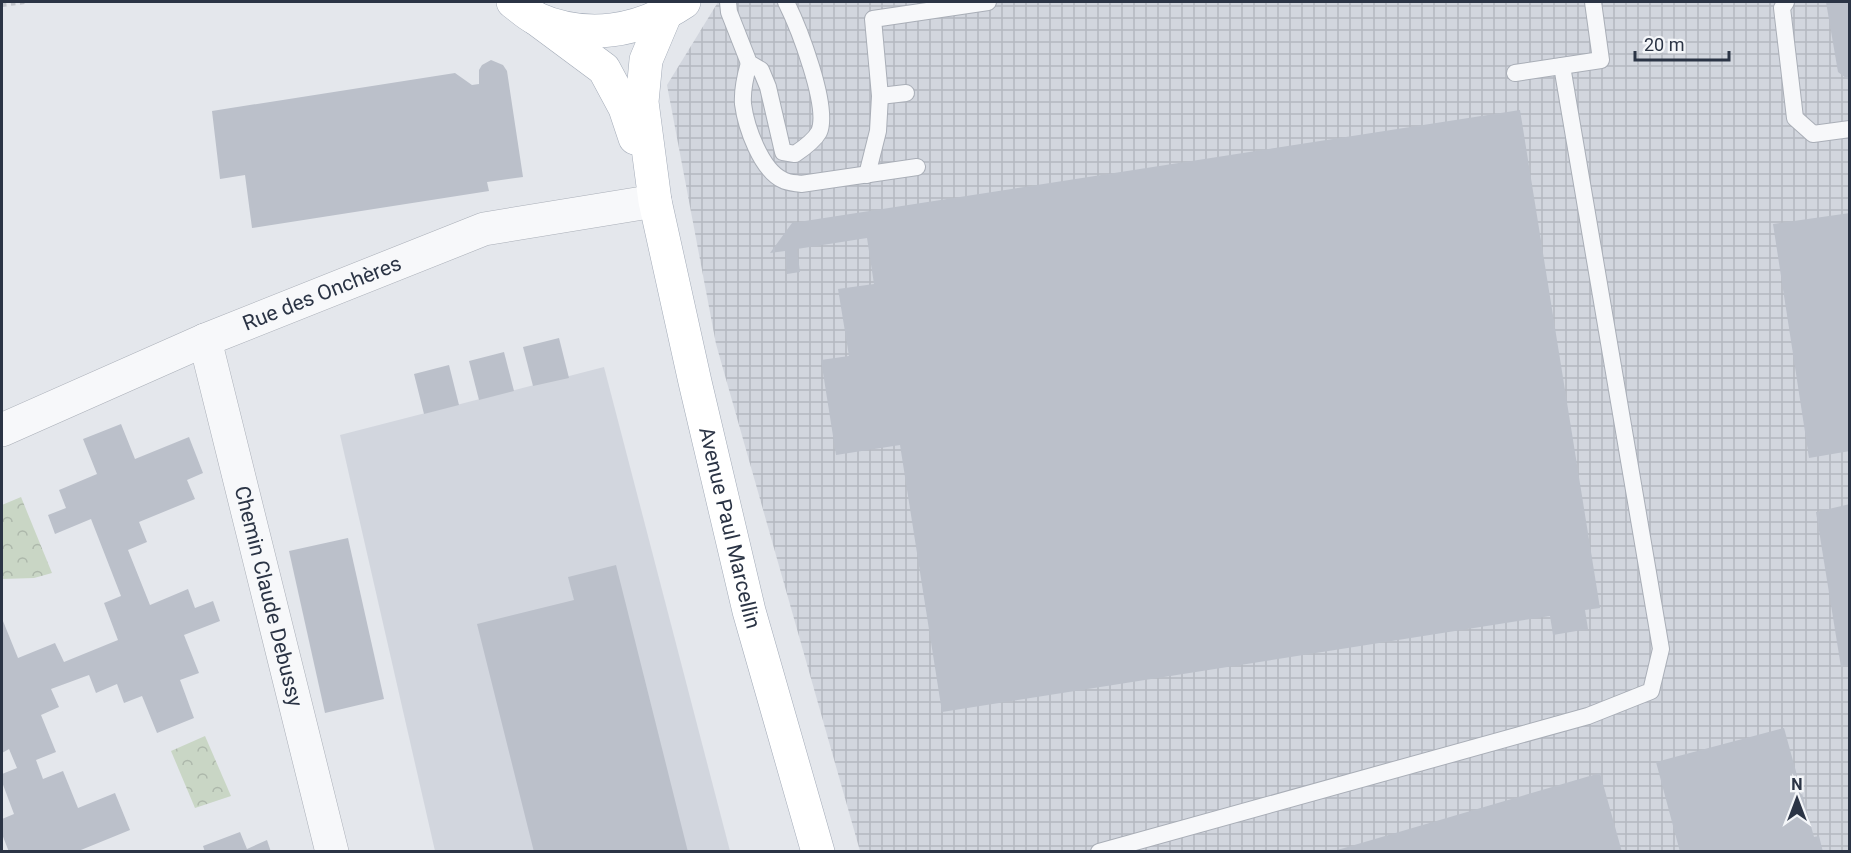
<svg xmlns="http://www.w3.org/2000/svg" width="1851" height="853" font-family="Roboto,sans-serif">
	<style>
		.built { fill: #d2d6de }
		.industrial { fill: url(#industrial-grid) }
		.forest { fill: url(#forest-crowns) }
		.building { fill: #bbc0ca }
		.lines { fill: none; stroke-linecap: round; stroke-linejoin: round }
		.service-casing { stroke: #a9aeb7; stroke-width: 18 }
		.minor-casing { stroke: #a9aeb7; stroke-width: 34 }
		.primary-casing { stroke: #a3abb8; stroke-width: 34 }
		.path { stroke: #c2c5cb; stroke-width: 4; stroke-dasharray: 4.5 4.5; stroke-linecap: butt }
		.service { stroke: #f7f8fa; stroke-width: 16 }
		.minor { stroke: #f7f8fa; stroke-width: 33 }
		.primary { stroke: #fff; stroke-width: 33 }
		.labels { text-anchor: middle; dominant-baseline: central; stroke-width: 6; stroke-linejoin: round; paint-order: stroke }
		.street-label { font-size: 21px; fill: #2b3445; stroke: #f4f6f9 }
	</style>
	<defs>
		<pattern id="industrial-grid" width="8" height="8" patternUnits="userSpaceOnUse" patternTransform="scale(1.5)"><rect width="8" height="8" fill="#d2d6de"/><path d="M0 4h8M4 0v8" fill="none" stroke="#b4b8c0"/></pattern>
		<pattern id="forest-crowns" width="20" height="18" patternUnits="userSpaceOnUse" patternTransform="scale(1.5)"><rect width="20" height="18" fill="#c9d6c5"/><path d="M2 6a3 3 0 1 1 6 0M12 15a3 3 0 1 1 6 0" fill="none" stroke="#adb8ab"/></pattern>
	</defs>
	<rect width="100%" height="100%" fill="#e4e7ec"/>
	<polygon class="built" points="604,367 730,851 435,851 340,435"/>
	<polygon class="industrial" points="718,2 1849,2 1849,851 860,851 716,344 667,85"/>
	<g class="forest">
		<polygon points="21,497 52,573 34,578 2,579 2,505"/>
		<polygon points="205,736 231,796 195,808 171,751"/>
	</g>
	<g class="building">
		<polygon points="1826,2 1850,2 1850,81 1838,72"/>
		<polygon points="491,60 503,65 507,71 523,177 487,182 489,191 252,228 245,175 220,179 212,111 455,73 472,85 479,84 479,70 482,65"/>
		<polygon points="1520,110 1600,608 1585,610 1588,629 1553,635 1550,616 942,712 900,445 836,455 821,360 849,356 838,289 874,284 867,238 797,249 800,272 787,274 785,251 770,253 792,223"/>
		<polygon points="1850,213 1850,451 1809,458 1773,224"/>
		<polygon points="559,338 569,378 533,386 523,347"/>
		<polygon points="504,352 514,391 479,400 469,361"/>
		<polygon points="449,365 459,405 424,414 414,374"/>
		<polygon points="121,424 135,459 189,437 203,473 187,480 195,499 139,522 147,542 128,550 150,605 188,589 195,608 213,601 220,621 184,635 199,673 180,680 194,718 157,733 142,696 124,703 117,684 96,693 89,675 51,689 59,707 41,715 56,752 36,760 43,779 63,771 78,808 115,793 130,830 76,852 9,852 2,834 2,819 14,814 2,782 2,774 17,768 9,749 2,753 2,622 3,621 18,658 55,643 64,662 118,640 104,603 121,596 91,519 55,534 48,515 66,508 59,490 97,474 83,439"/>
		<polygon points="1850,504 1850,665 1841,667 1816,512"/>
		<polygon points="348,538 384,699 325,713 289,551"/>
		<polygon points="616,565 688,852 534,852 477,624 574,600 568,577"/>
		<polygon points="1784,728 1814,837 1819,836 1823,852 1680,852 1656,762"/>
		<polygon points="1600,773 1622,852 1334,852 1334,851"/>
		<polygon points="240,832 247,849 267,840 271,852 205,852 203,846"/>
	</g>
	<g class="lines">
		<defs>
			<g id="service">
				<path d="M728,2L729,12L749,63L761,70L768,87L783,152L795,154C804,148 814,141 819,132C830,107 798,26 786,2"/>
				<polyline points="1786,2 1782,8 1795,118 1813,134 1850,129"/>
				<path d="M749,63C745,77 742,90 743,104C746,127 761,170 783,180C788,183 796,183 801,184L917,167"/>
				<polyline points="1515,73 1601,60 1593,2"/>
				<polyline points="880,96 906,93"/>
				<polyline points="867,175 878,131 880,96 873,19 988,2"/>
				<polyline points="1099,852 1588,716 1651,691 1661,649 1562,66"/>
			</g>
			<g id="minor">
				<path id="s1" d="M205,340L332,852"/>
				<path id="s2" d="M2,430L205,340L484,229L655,201"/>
			</g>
			<g id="primary">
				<path d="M513,2C520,7 527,14 535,18C587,41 639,32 684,2"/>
				<path id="s3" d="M665,15L646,60L642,102L655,201L695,382L749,611L818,852"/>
				<polyline points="534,17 604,69 625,108 635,138"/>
			</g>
		</defs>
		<use href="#service" class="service-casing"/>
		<use href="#minor" class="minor-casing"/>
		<use href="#primary" class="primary-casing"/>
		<polyline class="path" points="2,5 25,2"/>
		<use href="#service" class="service"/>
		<use href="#minor" class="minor"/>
		<use href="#primary" class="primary"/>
	</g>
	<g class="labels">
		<g class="street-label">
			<text stroke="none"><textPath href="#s2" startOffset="348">Rue des Onchères</textPath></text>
			<text stroke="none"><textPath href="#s3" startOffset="526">Avenue Paul Marcellin</textPath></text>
			<text stroke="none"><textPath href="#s1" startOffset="264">Chemin Claude Debussy</textPath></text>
		</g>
	</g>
	<rect width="1851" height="853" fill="none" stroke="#2b3445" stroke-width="6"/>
	<g transform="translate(1797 799)" stroke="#f4f6f9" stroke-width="4.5" paint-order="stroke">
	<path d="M0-4.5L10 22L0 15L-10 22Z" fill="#2b3445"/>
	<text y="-9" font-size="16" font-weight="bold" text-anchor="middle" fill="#2b3445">N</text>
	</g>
	<path d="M1635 51v9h94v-9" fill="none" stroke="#2b3445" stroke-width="3"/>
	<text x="1644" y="51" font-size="18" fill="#2b3445" stroke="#f4f6f9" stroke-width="4.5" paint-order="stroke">20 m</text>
</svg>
